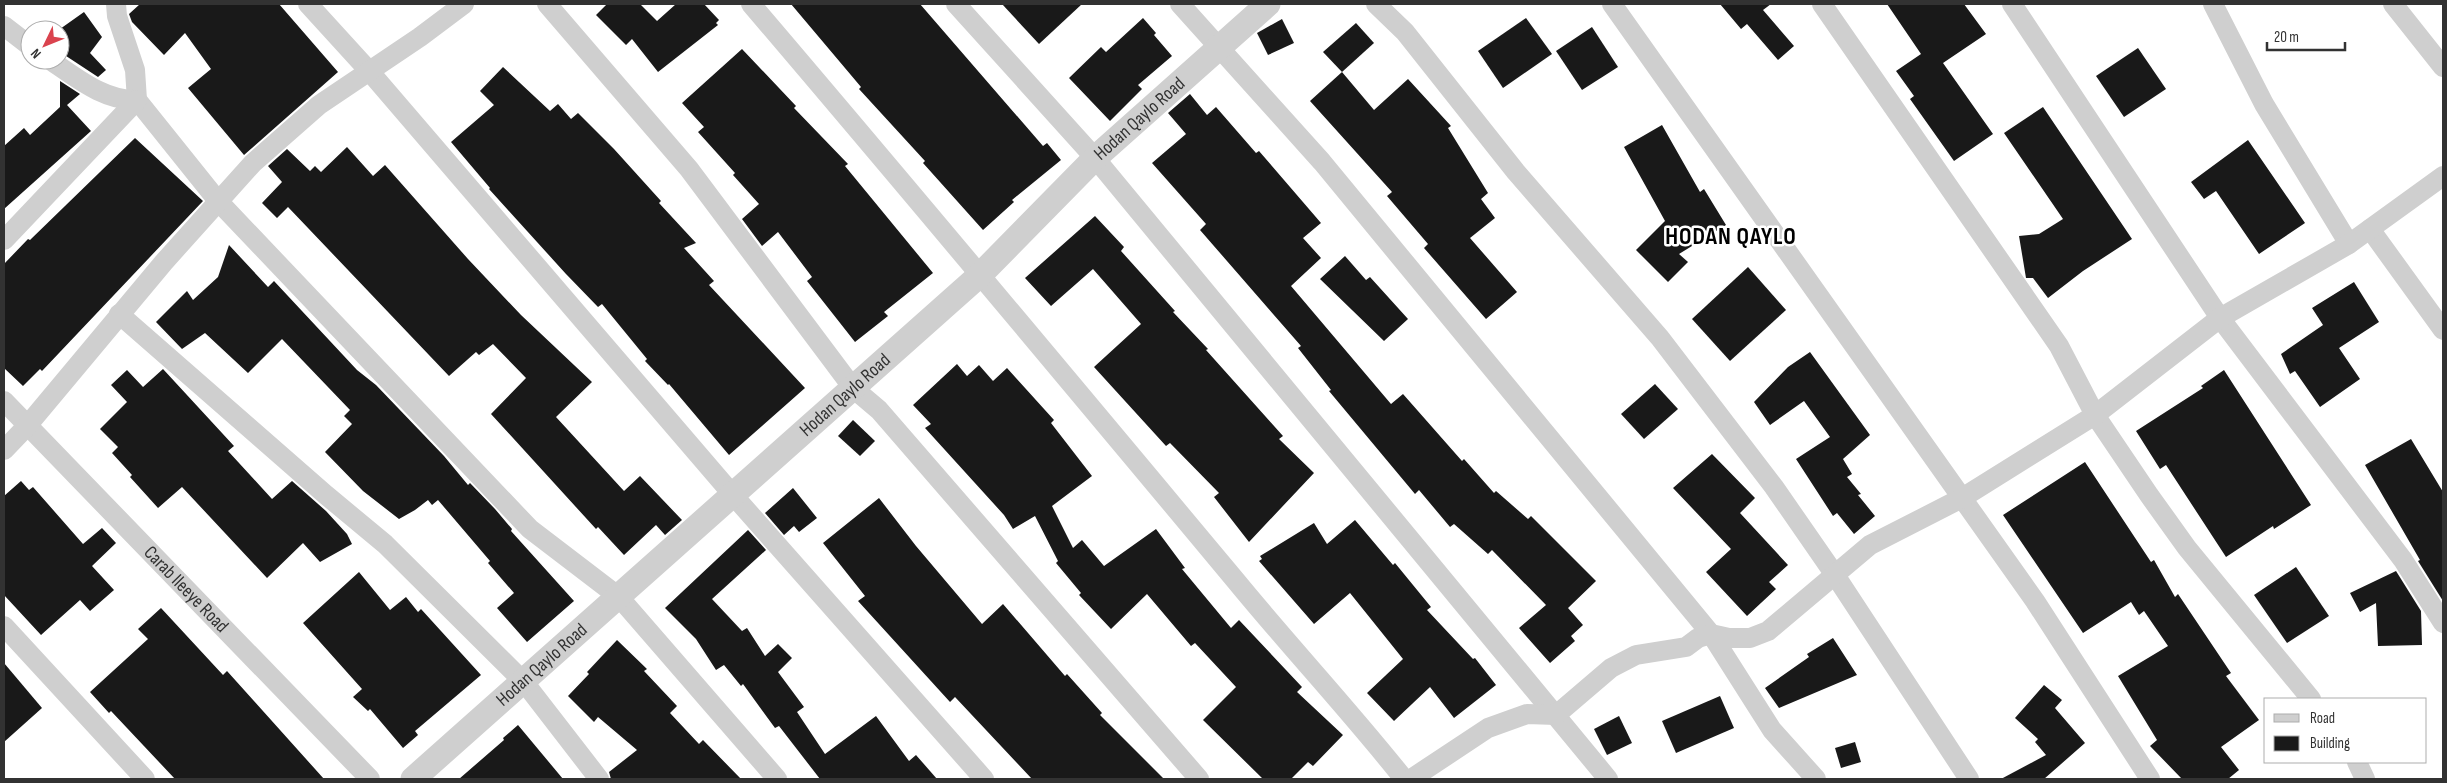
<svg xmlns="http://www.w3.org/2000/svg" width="2447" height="783" font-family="'Sofia Sans Condensed',sans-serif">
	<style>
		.building { fill: #191919 }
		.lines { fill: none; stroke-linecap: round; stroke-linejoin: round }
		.minor { stroke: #cfcfcf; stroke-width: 20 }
		.tertiary { stroke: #cfcfcf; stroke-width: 25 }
		.labels { text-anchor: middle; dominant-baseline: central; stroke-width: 5; stroke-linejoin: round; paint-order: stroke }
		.street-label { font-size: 19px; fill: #323232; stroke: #fff }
		.district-label { font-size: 24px; font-weight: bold; letter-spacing: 1px; fill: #000; stroke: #fff }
	</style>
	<rect width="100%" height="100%" fill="#fff"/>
	<g class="building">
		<polygon points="140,4 279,4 338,72 244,155 188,88 211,69 185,33 164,55 132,22 129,14"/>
		<polygon points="607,4 640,4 657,21 676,4 704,4 719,20 716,23 718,25 658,72 632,39 626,45 596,15"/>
		<polygon points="791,4 920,4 1043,146 1047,143 1061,160 1012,200 1014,202 983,230 923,163 925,161 859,89 861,87"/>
		<polygon points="1002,4 1082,4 1039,44"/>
		<polygon points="1720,4 1771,4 1763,10 1794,46 1778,60 1747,24 1741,29"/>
		<polygon points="1887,4 1964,4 1986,34 1943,63 1993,134 1954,161 1910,99 1914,96 1896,71 1921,54"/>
		<polygon points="84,12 102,37 90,53 106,70 98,77 60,52 60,29"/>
		<polygon points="1143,18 1156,33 1154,35 1172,56 1138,85 1142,89 1110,121 1069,78 1101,47 1106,52"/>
		<polygon points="1526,18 1552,54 1503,88 1478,51"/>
		<polygon points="1282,19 1294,43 1268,55 1257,33"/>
		<polygon points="1356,23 1374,43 1342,72 1323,52"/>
		<polygon points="1592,27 1618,67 1582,90 1556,51"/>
		<polygon points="2138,48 2166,89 2124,117 2096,76"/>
		<polygon points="742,49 796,106 794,108 848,164 845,166 933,273 884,312 888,316 855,342 807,281 812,277 778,232 762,246 742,219 759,204 733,175 735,173 698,132 704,127 682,103"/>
		<polygon points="503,67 550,111 558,104 571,119 578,113 614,149 661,201 659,203 696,243 684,248 714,281 709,285 805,388 729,455 669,384 668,385 645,361 647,359 602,304 598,307 566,274 489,189 490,188 451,142 494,105 480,91"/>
		<polygon points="1342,72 1374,110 1408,79 1451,126 1448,128 1488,193 1481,199 1495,218 1470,238 1517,292 1486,319 1424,248 1428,244 1387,196 1392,192 1310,101"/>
		<polygon points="60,81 80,94 67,105 91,131 4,209 4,146 24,128 30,135 60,107"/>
		<polygon points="1190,94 1207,115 1216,107 1256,153 1259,151 1321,223 1303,238 1321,258 1291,286 1391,404 1403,394 1462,461 1464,459 1494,493 1496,491 1528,519 1531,516 1596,581 1568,608 1583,625 1571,636 1575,641 1550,663 1519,628 1546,605 1492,550 1488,554 1454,524 1450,527 1419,490 1415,494 1329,391 1331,390 1298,348 1301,346 1200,230 1206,224 1152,163 1186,134 1168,113"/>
		<polygon points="2043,107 2132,239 2083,271 2048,298 2033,278 2026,278 2019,236 2039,234 2063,219 2004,133"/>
		<polygon points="1662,125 1700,192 1704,189 1726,225 1679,254 1688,262 1668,282 1636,250 1665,221 1624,147"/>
		<polygon points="135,138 203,201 42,371 40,369 23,386 4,368 4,264 28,239 30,240"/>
		<polygon points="2248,140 2305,223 2259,254 2216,191 2204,199 2191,182"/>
		<polygon points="347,147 373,176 385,165 468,259 521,315 592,382 556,417 624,491 640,476 682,520 665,535 656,525 624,555 598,527 596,529 491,414 526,378 493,344 479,355 476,352 449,376 288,207 277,218 262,203 282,182 268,166 287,149 310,171 315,166 321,172"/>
		<polygon points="1095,216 1124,247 1121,251 1175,311 1173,312 1208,349 1206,350 1283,436 1279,439 1314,473 1249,542 1214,497 1219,493 1170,443 1166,446 1094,367 1141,324 1093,269 1051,306 1025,278"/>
		<polygon points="229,245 268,287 274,281 357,370 376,385 444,456 468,485 470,483 495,509 512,529 511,531 574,601 527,642 497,608 514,593 488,563 490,561 438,500 432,505 428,500 415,510 399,519 363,491 325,452 352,424 344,416 350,410 282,339 248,373 205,333 182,349 156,322 187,291 193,300 218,277"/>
		<polygon points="1345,256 1366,280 1370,277 1408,319 1384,341 1320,279"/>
		<polygon points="1748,267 1786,310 1730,361 1692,319"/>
		<polygon points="2354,282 2379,322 2339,348 2360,379 2320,407 2295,371 2290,374 2281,354 2323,325 2312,308"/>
		<polygon points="1810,352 1870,435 1843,459 1852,474 1847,477 1861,494 1858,495 1875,516 1854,534 1837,513 1833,516 1796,459 1830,437 1804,401 1770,425 1754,402 1788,367"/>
		<polygon points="957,364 967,376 979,365 993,381 1007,368 1054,420 1051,423 1092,476 1052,506 1073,548 1082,540 1104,566 1156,529 1185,568 1182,569 1231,628 1239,620 1302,687 1297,692 1343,735 1313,766 1308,762 1291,779 1263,779 1203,720 1236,687 1195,643 1191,646 1147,594 1111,629 1079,595 1081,593 1056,563 1058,561 1035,516 1013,529 1004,515 925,428 931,424 913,405"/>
		<polygon points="163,369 234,446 228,451 272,499 292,481 326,511 347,534 352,544 320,562 303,543 267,578 182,487 158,508 130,477 132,475 112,453 118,447 100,429 127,402 111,385 127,370 143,387"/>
		<polygon points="2224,370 2311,505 2274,529 2273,526 2226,557 2166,465 2160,469 2136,431 2203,388 2201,386"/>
		<polygon points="1655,384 1678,409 1644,439 1621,414"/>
		<polygon points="853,420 875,441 860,456 838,436"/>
		<polygon points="2411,439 2443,492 2443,601 2418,561 2420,560 2365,465"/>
		<polygon points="1712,454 1755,498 1740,513 1788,565 1769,582 1776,589 1747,616 1706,572 1731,549 1673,488"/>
		<polygon points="2085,462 2151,562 2154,560 2175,597 2178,594 2231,673 2226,676 2259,720 2221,747 2239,770 2228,779 2182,779 2150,746 2157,740 2118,676 2168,646 2144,611 2139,615 2131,602 2083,633 2003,515"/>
		<polygon points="21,481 29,490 33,487 83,544 102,528 116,543 92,566 114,590 90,611 80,600 41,635 4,595 4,496"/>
		<polygon points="793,488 817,518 799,532 794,526 784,535 765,513"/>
		<polygon points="879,498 916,546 982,624 1003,604 1065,676 1067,674 1102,713 1100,715 1164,779 1032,779 955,697 950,702 858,601 865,596 823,543"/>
		<polygon points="1355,520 1393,565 1395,563 1431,607 1427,610 1473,659 1475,658 1496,685 1454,718 1430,687 1394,721 1367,693 1403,659 1350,593 1314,624 1259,561 1262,559 1260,556 1314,523 1327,544"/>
		<polygon points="748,530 766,550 712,599 742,631 747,628 765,656 778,644 792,658 778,672 804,707 797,712 825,754 876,716 909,761 916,755 937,779 820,779 779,726 775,728 743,684 741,686 724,665 716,670 696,639 665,608"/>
		<polygon points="2296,567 2329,616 2287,643 2254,595"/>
		<polygon points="2396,571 2421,611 2422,645 2378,646 2376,603 2360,612 2350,593"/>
		<polygon points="359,572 390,610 406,597 418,612 421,609 481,675 415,731 418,735 403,748 370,709 368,711 353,697 362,689 303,623"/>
		<polygon points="161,608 223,675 227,671 324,779 175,779 111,711 109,713 90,692 148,639 138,629"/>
		<polygon points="1833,638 1857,675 1779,708 1765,688 1809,657 1807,654"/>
		<polygon points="617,640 647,669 644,671 677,706 670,713 699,744 703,740 741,779 611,779 609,772 637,750 598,717 594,722 568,696 589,674 587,672"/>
		<polygon points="4,663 42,708 4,742"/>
		<polygon points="2044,685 2062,700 2055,708 2085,743 2044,779 2001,779 2046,755 2035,742 2038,739 2015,718"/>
		<polygon points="1720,696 1734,728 1676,753 1662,721"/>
		<polygon points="1619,716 1632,743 1607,755 1594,729"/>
		<polygon points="518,725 563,779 459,779 504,740 503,738"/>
		<polygon points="1855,742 1861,762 1841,768 1835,748"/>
	</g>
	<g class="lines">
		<g class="minor">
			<polyline points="116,4 117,16 135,70 137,100 218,201 530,529 619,597 777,779"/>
			<polyline points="308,4 370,72 733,495 984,779"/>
			<polyline points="547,4 689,169 853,388 879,410 1199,779"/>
			<path d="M751,4C914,195 1075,388 1236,581C1291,648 1350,711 1404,779"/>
			<polyline points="956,4 1095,158 1608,779"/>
			<polyline points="1180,4 1322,162 1711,634 1772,730 1816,779"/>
			<polyline points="1376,4 1405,32 1516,172 1660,338 1774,487 1835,575 1969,779"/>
			<polyline points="1612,4 2035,601 2150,779"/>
			<polyline points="1822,4 2059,346 2095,415 2149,495 2187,548 2311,699"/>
			<polyline points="2012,4 2220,318 2403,560 2443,623"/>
			<polyline points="2213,4 2264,104 2349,244"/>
			<polyline points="2393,4 2443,67"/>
			<polyline points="4,26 30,46"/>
			<path d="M50,60C77,78 104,101 137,100"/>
			<polyline points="2370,229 2443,330"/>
			<polyline points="4,240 137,100"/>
			<polyline points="119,314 326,495 385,544 524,682 599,779"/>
			<path id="s1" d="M4,401L370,779"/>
			<polyline points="4,450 27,426 164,262 253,163 319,105 420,37 464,4"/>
			<polyline points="4,626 145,779"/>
			<polyline points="2357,762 2365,779"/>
			<polyline points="1411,779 1488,728 1527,714 1556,715 1611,668 1636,655 1686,647 1698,638 1711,634 1729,638 1750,638 1768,631 1870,545 1962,498 2095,415 2220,318 2349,244 2443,176"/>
		</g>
		<path class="tertiary" id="s2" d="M413,779L981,274L1095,158L1268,4"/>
	</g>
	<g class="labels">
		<g class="street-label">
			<text stroke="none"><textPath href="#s2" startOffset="982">Hodan Qaylo Road</textPath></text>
			<text stroke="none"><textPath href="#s2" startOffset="578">Hodan Qaylo Road</textPath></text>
			<text stroke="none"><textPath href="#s1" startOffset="262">Carab Ileeye Road</textPath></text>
			<text stroke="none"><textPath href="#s2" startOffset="172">Hodan Qaylo Road</textPath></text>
		</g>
		<g class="district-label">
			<text x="1731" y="236">HODAN QAYLO</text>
		</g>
	</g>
	<rect width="2447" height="783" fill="none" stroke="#323232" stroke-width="10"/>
	<rect x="2264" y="698" width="162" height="65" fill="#ffffff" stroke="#adadad"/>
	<rect x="2274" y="714" width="25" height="8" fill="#cfcfcf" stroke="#adadad"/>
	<text x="2310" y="723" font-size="15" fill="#323232">Road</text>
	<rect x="2274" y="736" width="25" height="15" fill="#191919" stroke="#adadad"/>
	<text x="2310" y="748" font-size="15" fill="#323232">Building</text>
	<g transform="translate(45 45) rotate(227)"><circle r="24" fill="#ffffff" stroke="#adadad"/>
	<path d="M0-4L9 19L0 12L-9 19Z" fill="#da434e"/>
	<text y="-8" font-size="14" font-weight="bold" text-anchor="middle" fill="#323232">N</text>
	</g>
	<path d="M2267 42v8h78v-8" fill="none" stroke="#323232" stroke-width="2.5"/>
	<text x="2274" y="42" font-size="15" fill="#323232" stroke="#ffffff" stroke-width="4" paint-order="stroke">20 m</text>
</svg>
